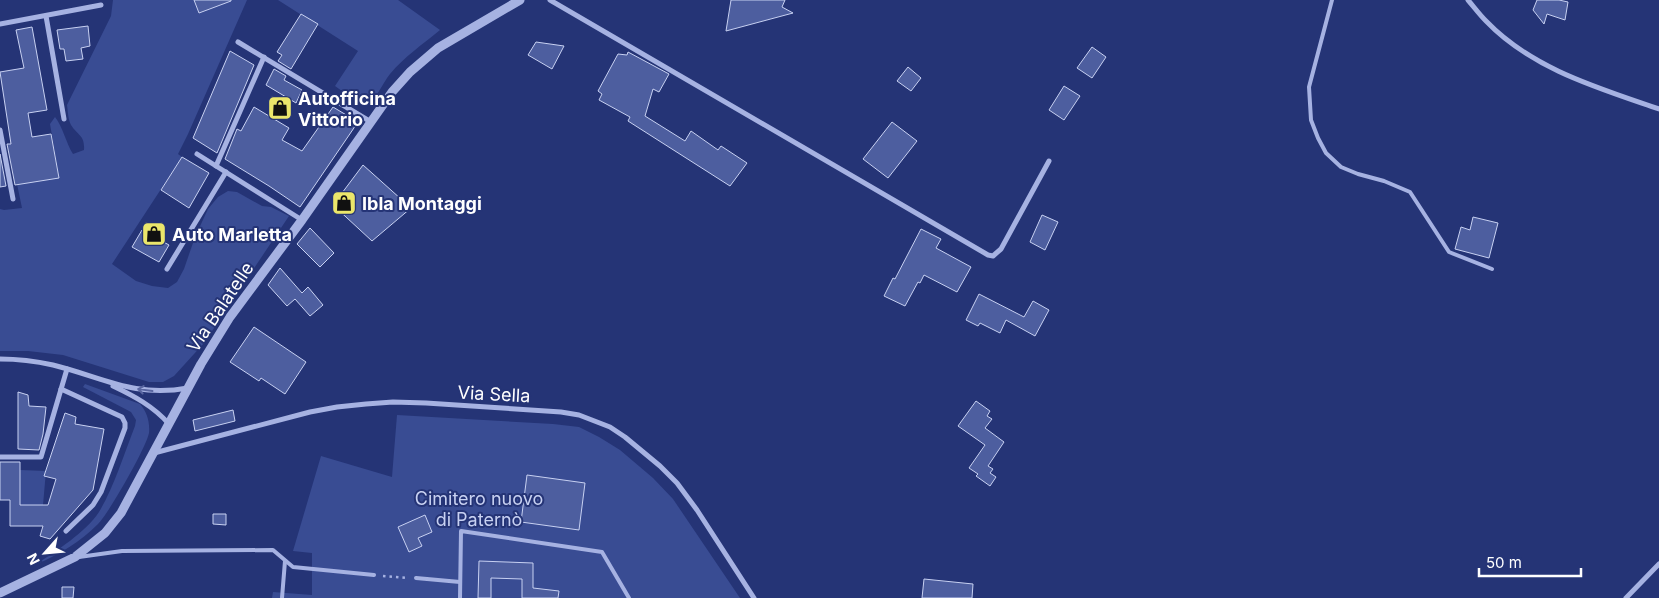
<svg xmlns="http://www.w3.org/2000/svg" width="1659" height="598" font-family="Inter,sans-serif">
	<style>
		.green { fill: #394c93 }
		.building { fill: #4d5e9f; stroke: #c8d1f2 }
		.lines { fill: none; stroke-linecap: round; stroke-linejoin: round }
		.path { stroke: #a6b2e2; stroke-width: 2.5; stroke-dasharray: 2.5 4; stroke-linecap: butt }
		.service { stroke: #a6b2e2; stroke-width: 4 }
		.minor { stroke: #a6b2e2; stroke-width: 5 }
		.tertiary { stroke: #a6b2e2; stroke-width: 9 }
		.oneway { stroke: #5966a1 }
		.labels { text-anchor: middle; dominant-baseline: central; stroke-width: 4; stroke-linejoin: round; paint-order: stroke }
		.poi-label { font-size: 18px; font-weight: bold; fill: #fff; stroke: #253476; text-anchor: start }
		.street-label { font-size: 18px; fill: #fff; stroke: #253476 }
		.park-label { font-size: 18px; fill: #c8d1f2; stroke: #253476 }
	</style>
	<rect width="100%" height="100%" fill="#253476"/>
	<g class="green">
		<path d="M113,0H247L188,134L178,154L182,157L112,264L136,281L152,286L168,288L177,282L184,269L195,237L208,209L218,197L228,191L237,192L262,206L271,207L289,216L204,343L174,376L163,382H149L63,355L28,351H0V209L4,210L22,208L17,184L59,177L50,124L55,117C63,127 66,143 73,154L84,150C85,135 78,136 71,125C68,119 68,112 67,105L111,16Z"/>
		<path d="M278,0H398L440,30C423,44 404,57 390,74C382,84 375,103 363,106L335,86L358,51Z"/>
		<path d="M85,384L140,404C147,412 150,422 149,433C146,448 109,513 98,524C80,542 60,554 37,564C57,550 85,533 99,512C114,487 124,454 135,426L136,420L131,412L83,387Z"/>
		<polygon points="397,415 553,424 579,427 599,437 620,450 653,478 673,499 740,598 272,598 273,592 312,595 312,553 293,551 321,456 392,477"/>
		<polygon points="20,470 46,471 43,505 20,505"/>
	</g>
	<g class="building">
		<polygon points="194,0 231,0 231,1 199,13"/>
		<polygon points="731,0 785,0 782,7 793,13 726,31"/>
		<polygon points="1537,0 1559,0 1568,2 1565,20 1547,14 1544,24 1533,10"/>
		<polygon points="301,14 318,24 291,69 278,61 282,55 277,52"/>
		<polygon points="88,26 90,46 81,48 83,59 66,61 64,49 60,49 57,30"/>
		<polygon points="32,27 47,110 28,113 32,137 51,134 59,178 15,185 7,144 11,144 0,72 24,68 16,30"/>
		<polygon points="536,42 564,46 552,69 528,55"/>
		<polygon points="1092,47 1106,57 1092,78 1077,68"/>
		<polygon points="230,51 254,65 217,153 193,138"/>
		<polygon points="628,52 669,74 659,92 653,89 645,116 685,141 691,131 718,150 721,146 747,163 730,186 628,121 630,117 599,100 602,94 598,91 618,54 627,55"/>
		<polygon points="908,67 921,78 911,91 897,81"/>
		<polygon points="274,69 286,76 284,80 302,90 296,103 266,85"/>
		<polygon points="1064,86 1080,96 1064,120 1049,110"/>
		<polygon points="254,107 289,128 282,140 302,151 333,107 358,122 300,207 269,186 225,159 237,129 241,131"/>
		<polygon points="892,122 917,141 888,178 863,159"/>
		<polygon points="0,154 6,186 0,187"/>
		<polygon points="182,157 209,173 189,208 161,190"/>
		<polygon points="363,165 411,208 372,241 333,205"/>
		<polygon points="1042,215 1058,222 1045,250 1030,242"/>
		<polygon points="1473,217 1498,223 1489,258 1455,249 1461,227 1470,230"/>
		<polygon points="310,228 334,253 320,267 297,244"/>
		<polygon points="921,229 941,239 936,248 971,267 957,292 924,275 920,283 918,282 905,306 884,296 893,278 895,279"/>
		<polygon points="142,230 169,245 159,262 132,247"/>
		<polygon points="280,268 302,293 308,287 323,305 310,316 295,299 287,306 268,285"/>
		<polygon points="979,294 1024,317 1033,301 1049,310 1035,336 1006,320 1000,333 980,323 978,326 966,320"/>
		<polygon points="254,327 306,362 285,394 261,378 259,381 230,362"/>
		<polygon points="18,392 28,395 29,406 46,407 43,434 39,450 18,449"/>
		<polygon points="976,401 990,411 987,416 992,419 985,428 1004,442 988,466 993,469 990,473 996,477 990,486 976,476 978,474 969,468 985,445 958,426"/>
		<polygon points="233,410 235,421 195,431 193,420"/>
		<polygon points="65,413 76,417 75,424 104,429 93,490 50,539 40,536 43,526 10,526 10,500 0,500 0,462 20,462 20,505 48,505 56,479 44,476"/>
		<polygon points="527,475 585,483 579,530 521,522"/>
		<polygon points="213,514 226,514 226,525 213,524"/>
		<polygon points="425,515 432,532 418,538 422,546 409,552 398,527"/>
		<polygon points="479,561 533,563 533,588 559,591 558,598 522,598 522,579 491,578 491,598 478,598"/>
		<polygon points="924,579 973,584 972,598 922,598"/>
		<polygon points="62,587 74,587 73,598 62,598"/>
	</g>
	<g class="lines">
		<polyline class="path" points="383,576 407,578"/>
		<g class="service">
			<polyline points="1332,0 1309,87 1311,120 1318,138 1326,153 1341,167 1358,174 1384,181 1410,192 1449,252 1492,269"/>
			<polyline points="79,557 122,551 273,550 293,567 374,575"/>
			<polyline points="416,578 460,582"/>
			<polyline points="282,598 285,561"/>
			<polyline points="460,598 461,531 602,552 629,598"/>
		</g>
		<g class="minor">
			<polyline points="550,0 988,255 993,256 1001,249 1049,161"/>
			<path d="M1468,0C1474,7 1479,14 1486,21C1532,69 1598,88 1659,109"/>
			<polyline points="46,16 64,119"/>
			<polyline points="0,24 101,5"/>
			<polyline points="238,42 371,122"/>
			<polyline points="0,130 13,199"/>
			<polyline points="197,154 302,220"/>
			<polyline points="216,166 264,57"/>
			<polyline points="167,269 226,172"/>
			<path d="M0,359C18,359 35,361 53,365C102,377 134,398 188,388"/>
			<path d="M113,386C134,396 153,406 169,424"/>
			<polyline points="61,389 122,417 125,423 125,428 101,492 93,505 66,531"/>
			<polyline points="154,453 310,412 337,407 366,404 393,402 426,403 561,412 579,415 610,427 625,437 660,466 677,483 697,510 754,598"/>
			<polyline points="0,457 41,457 67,369"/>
			<polyline points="1626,598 1659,564"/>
		</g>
		<polyline class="tertiary" points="0,593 75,557 105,533 121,513 201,364 230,317 302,220 392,92 410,72 438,48 520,0"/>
	</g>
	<defs><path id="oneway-shaft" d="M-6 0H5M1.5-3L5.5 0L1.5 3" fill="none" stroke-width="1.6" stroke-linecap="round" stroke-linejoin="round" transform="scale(1.25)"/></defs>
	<use class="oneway" href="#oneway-shaft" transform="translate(145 390) rotate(-172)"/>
	<defs>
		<symbol id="shop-square" viewBox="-11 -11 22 22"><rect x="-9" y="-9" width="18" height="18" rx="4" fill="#ebe66b" stroke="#253476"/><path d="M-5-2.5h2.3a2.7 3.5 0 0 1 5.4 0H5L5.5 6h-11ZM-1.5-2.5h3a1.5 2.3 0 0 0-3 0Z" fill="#111"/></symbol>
	</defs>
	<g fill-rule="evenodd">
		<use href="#shop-square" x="266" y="94" width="28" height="28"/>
		<use href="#shop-square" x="330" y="189" width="28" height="28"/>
		<use href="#shop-square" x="140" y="220" width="28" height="28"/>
	</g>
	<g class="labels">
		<g class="poi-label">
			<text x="298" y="98">Autofficina<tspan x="298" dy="21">Vittorio</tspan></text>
			<text x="362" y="203">Ibla Montaggi</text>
			<text x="172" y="234">Auto Marletta</text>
		</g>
		<g class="street-label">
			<text transform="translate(220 307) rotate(-56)">Via Balatelle</text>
			<text transform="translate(494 394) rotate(3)">Via Sella</text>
		</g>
		<g class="park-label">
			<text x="479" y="498">Cimitero nuovo<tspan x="479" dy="21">di Paternò</tspan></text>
		</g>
	</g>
	<g transform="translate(45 553) rotate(243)" stroke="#253476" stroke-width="4" paint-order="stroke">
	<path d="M0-4L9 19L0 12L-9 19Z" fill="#ffffff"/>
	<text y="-8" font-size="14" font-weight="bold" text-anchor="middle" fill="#ffffff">N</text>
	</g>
	<path d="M1479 568v8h102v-8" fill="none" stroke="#ffffff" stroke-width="2.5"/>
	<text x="1486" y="568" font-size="15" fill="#ffffff" stroke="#253476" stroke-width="4" paint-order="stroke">50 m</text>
</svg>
